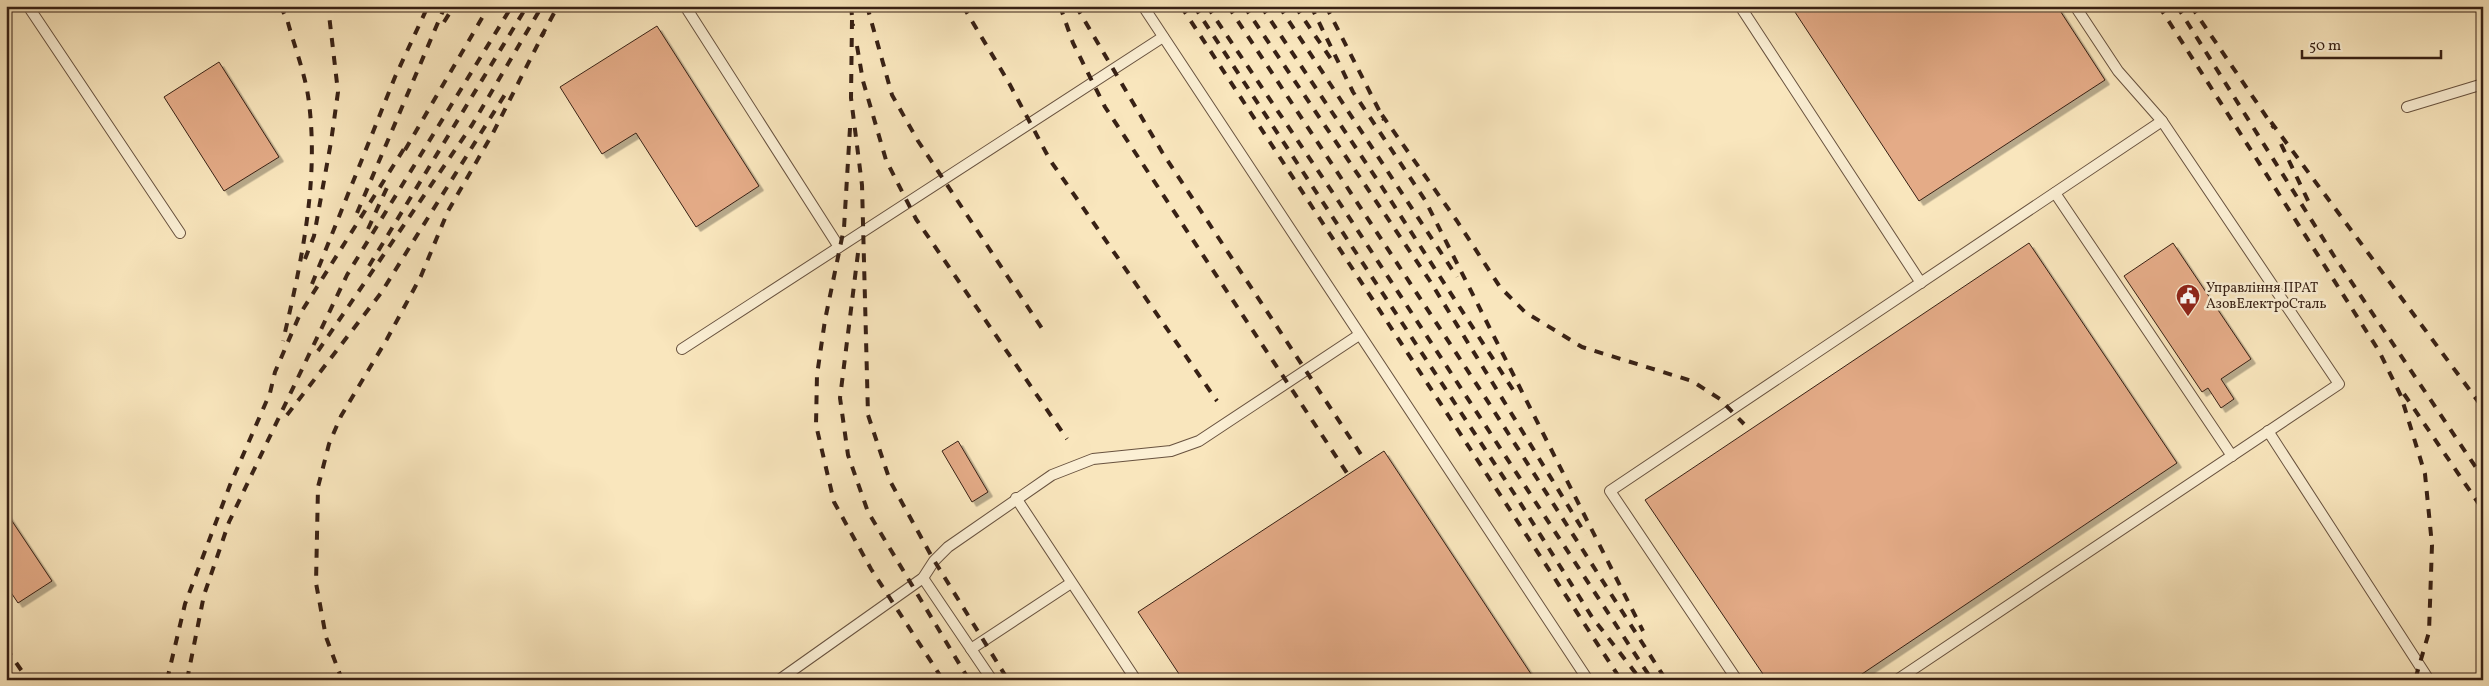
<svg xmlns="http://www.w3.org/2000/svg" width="2489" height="686" font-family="Vollkorn,serif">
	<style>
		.building { fill: #e4ab87; stroke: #382115; filter: url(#shadow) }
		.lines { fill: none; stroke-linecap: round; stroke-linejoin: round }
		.lane-casing { stroke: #68523f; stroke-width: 12 }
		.lane { stroke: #fbefd4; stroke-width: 10 }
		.rail { stroke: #382115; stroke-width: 4; stroke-dasharray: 9 9; stroke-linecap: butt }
		.labels { text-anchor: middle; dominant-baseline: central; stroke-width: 5; stroke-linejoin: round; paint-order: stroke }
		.poi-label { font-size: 14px; fill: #382115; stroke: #fbefd4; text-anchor: start }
	</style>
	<defs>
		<filter id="shadow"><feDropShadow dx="4.5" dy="4.5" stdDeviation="0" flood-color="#0004"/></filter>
	</defs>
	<rect width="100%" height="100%" fill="#f9e6bd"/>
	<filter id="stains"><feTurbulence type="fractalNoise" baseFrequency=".004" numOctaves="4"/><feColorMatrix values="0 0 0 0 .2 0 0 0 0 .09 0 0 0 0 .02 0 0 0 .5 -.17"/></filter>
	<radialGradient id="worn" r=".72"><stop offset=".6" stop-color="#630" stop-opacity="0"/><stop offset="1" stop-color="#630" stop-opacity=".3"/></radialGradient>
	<g class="building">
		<polygon points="1791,6 2057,6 2105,80 1919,201"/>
		<polygon points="657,26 759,186 696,227 636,133 602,154 560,87"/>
		<polygon points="219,62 279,157 224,191 164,97"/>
		<polygon points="2029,243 2177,463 1853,680 1767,680 1645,500"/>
		<polygon points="2173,243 2251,359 2221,379 2234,399 2221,408 2208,388 2202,392 2124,276"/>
		<polygon points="958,441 988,492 972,502 942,451"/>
		<polygon points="1384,451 1535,680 1183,680 1138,612"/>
		<polygon points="6,512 52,581 18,603 6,585"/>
	</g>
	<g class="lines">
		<defs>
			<g id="lane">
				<polyline points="28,6 180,233"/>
				<polyline points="685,6 839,247"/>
				<polyline points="1143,6 1588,680"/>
				<polyline points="1740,6 1921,283"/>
				<polyline points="6,7 8,6"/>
				<polyline points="2407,107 2483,84"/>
				<polyline points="2055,193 2232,456"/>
				<polyline points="682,349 1163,37"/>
				<polyline points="2268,431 2429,680"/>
				<polyline points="1016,498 1136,680"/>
				<polyline points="923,578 992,680"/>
				<polyline points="971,649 1071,583"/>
				<polyline points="779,680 923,578 934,561 948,547 1052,475 1093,459 1171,451 1199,441 1359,335"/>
				<polyline points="1737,680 1610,491 2162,121"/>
				<polyline points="1897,680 2339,384 2162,121 2118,71 2075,6"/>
			</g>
		</defs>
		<use href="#lane" class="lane-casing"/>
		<use href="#lane" class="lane"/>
		<g class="rail">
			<path d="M280,6L287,19C294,46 306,75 309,103C319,183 301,264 283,341"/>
			<polyline points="851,6 853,26"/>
			<polyline points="867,6 892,95 918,141 1045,333"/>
			<polyline points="963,6 1009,83 1050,160 1217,401"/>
			<polyline points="1060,6 1073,43 1105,107 1347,473"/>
			<polyline points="1076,6 1162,152 1364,459"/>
			<polyline points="1181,6 1621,680"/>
			<polyline points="1194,6 1519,501 1592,617 1641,680"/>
			<polyline points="1207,6 1339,202 1652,680"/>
			<polyline points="1228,6 1483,394 1666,680"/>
			<polyline points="1244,6 1430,281 1586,535"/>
			<polyline points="1261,6 1382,187 1517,396"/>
			<polyline points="1279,6 1457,277"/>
			<polyline points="1295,6 1331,59"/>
			<polyline points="1311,6 1353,92 1425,200 1643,631"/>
			<polyline points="1326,6 1384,120"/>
			<polyline points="2159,6 2379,351 2401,396 2425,474 2432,545 2429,632 2415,680"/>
			<polyline points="2177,6 2334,256 2483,478"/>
			<polyline points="2191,6 2274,128"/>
			<polyline points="852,20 851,98 862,185 868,415 890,481 932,557 1008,680"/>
			<polyline points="444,22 454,6"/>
			<polyline points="541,37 558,6"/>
			<polyline points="857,46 863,81 886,160 916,219 1067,439"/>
			<polyline points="1382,115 1457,221 1500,287 1525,312 1582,347 1692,381 1720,399 1744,424"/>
			<polyline points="2271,122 2483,408"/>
			<polyline points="850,128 844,228 825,320 817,375 816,425 834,502 871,569 943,680"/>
			<polyline points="2281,144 2312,209"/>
			<polyline points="405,150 489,6"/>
			<polyline points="357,213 445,6"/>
			<polyline points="368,229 390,181"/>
			<polyline points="858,253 840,398 848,455 868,512 969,680"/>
			<polyline points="305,259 314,236 331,142 338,92 328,6"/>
			<polyline points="369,266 527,6"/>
			<polyline points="312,284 395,77 428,6"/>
			<polyline points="318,351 472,125 542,6"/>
			<polyline points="2404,394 2483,510"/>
			<polyline points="287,415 381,293 509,88"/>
			<polyline points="6,648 28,680"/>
			<polyline points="167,680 185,604 230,485 270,393 275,372 300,314 407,144"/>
			<polyline points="187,680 204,595 229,522 347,275 512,6"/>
			<polyline points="342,680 326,637 316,583 318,487 329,444 341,416 387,339 421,276 448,211 493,133 544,32"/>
		</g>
	</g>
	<defs>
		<symbol id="civic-pin" viewBox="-11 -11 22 30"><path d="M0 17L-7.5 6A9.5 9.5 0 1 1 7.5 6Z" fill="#8f2418" stroke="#fbefd4"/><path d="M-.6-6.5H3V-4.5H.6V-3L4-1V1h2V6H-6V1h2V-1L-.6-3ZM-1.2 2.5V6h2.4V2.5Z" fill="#fff"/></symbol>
	</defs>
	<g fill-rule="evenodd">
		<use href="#civic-pin" x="2174" y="282" width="28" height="38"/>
	</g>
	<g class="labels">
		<g class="poi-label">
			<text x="2206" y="288">Управління ПРАТ<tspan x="2206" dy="16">АзовЕлектроСталь</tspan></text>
		</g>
	</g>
	<rect width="2489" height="686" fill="none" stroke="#f9e6bd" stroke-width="25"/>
	<rect x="8" y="8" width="2474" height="671" fill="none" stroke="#382115" stroke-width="2.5"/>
	<rect x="12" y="12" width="2464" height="661" fill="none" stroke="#382115"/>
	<path d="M2302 50v8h139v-8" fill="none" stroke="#382115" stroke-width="2.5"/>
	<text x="2309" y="50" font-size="15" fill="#382115" stroke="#fbefd4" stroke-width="4" paint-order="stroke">50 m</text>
	<rect width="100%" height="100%" filter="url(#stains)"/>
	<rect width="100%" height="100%" fill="url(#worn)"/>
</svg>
